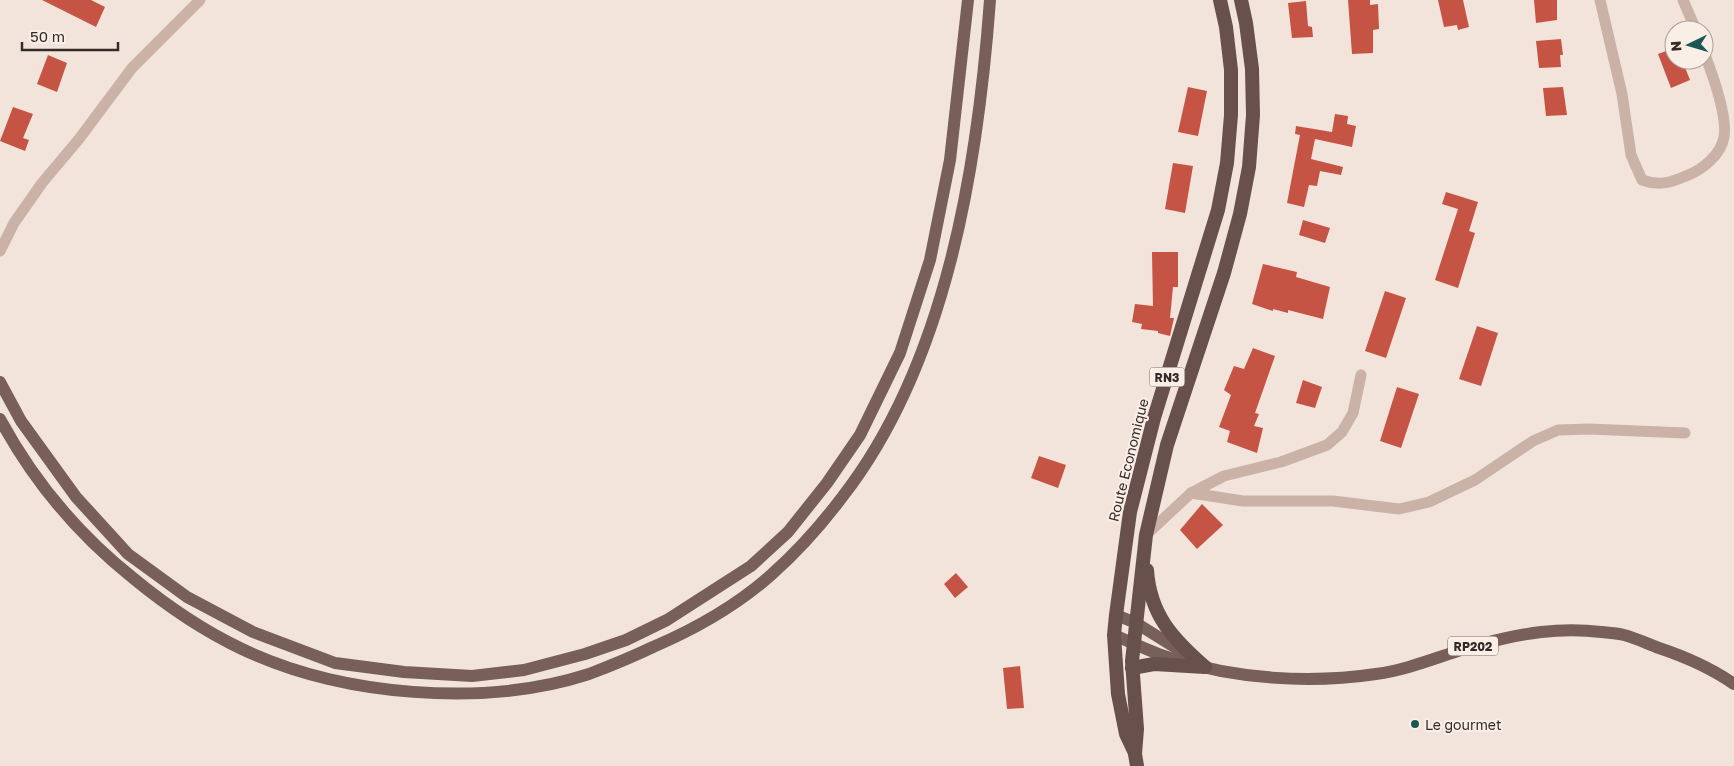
<svg xmlns="http://www.w3.org/2000/svg" width="1734" height="766" font-family="'Golos Text',sans-serif">
	<style>
		.building { fill: #c55445 }
		.lines { fill: none; stroke-linecap: round; stroke-linejoin: round }
		.minor { stroke: #cab2a7; stroke-width: 11 }
		.primary { stroke: #785f59; stroke-width: 12 }
		.trunk { stroke: #68514c; stroke-width: 14 }
		.poi-dot { fill: #1d5754; stroke: #f9efe7; stroke-width: 2 }
		.labels { text-anchor: middle; dominant-baseline: central; stroke-width: 4; stroke-linejoin: round; paint-order: stroke }
		.shield { fill: #f9efe7; stroke: #706561; stroke-width: 1 }
		.shield-label { font-size: 12px; font-weight: bold; fill: #362a28 }
		.street-label { font-size: 14px; fill: #362a28; stroke: #f9efe7 }
		.poi-label { font-size: 14px; fill: #362a28; stroke: #f9efe7; text-anchor: start }
	</style>
	<rect width="100%" height="100%" fill="#f2e4db"/>
	<g class="building">
		<polygon points="42,0 91,0 105,7 96,27"/>
		<polygon points="1348,0 1370,0 1370,5 1378,4 1379,29 1373,30 1373,53 1352,54"/>
		<polygon points="1438,0 1463,0 1469,27 1458,30 1457,25 1444,27"/>
		<polygon points="1534,0 1557,0 1557,20 1536,23"/>
		<polygon points="1306,1 1308,26 1312,27 1313,37 1292,38 1288,3"/>
		<polygon points="1561,39 1563,55 1560,55 1561,67 1539,68 1536,41"/>
		<polygon points="1674,48 1674,60 1682,60 1690,80 1671,88 1658,54"/>
		<polygon points="48,55 67,63 57,92 37,84"/>
		<polygon points="1188,87 1207,91 1198,136 1178,132"/>
		<polygon points="1563,87 1567,115 1546,116 1543,88"/>
		<polygon points="13,107 33,114 23,138 29,140 25,151 0,141"/>
		<polygon points="1335,114 1348,116 1347,124 1356,126 1352,147 1315,139 1311,159 1343,167 1341,175 1320,171 1317,186 1309,185 1304,207 1287,203 1300,135 1295,134 1296,126 1332,132"/>
		<polygon points="1173,163 1193,166 1185,213 1165,209"/>
		<polygon points="1446,192 1478,202 1469,231 1475,233 1458,288 1435,280 1458,209 1442,204"/>
		<polygon points="1303,220 1330,228 1325,243 1299,235"/>
		<polygon points="1152,252 1178,252 1178,287 1173,287 1170,318 1174,318 1170,336 1158,333 1158,331 1141,329 1142,324 1132,322 1135,304 1153,306"/>
		<polygon points="1263,264 1297,272 1296,277 1330,287 1323,319 1288,310 1288,313 1273,309 1273,311 1252,304"/>
		<polygon points="1385,291 1406,298 1386,358 1365,351"/>
		<polygon points="1477,326 1498,333 1481,386 1459,379"/>
		<polygon points="1253,348 1275,356 1255,413 1259,414 1254,426 1263,428 1257,453 1227,442 1230,431 1219,427 1231,395 1224,390 1234,366 1244,369"/>
		<polygon points="1303,380 1322,387 1315,408 1296,403"/>
		<polygon points="1397,387 1419,394 1401,448 1380,441"/>
		<polygon points="1039,456 1066,465 1058,488 1031,478"/>
		<polygon points="1202,504 1223,525 1197,549 1180,530"/>
		<polygon points="956,573 968,587 955,598 944,584"/>
		<polygon points="1020,666 1024,708 1007,709 1003,668"/>
	</g>
	<g class="lines">
		<g class="minor">
			<path d="M1600,0L1622,94L1631,155L1642,180C1658,186 1670,183 1686,176C1702,170 1721,155 1724,137C1728,116 1712,73 1704,52"/>
			<polyline points="1683,0 1696,30"/>
			<polyline points="0,251 14,223 42,183 79,139 132,68 200,0"/>
			<polyline points="1191,493 1243,501 1333,501 1399,509 1429,502 1475,480 1533,441 1558,430 1589,429 1685,433"/>
			<polyline points="1146,535 1191,493 1224,476 1281,462 1327,445 1342,432 1353,413 1361,375"/>
		</g>
		<g class="primary">
			<polyline points="0,382 21,421 76,497 128,554 187,597 253,632 335,663 404,672 472,676 524,670 585,654 626,640 667,620 751,566 788,532 827,483 860,435 900,353 930,260 950,160 968,0"/>
			<path d="M0,419C33,480 79,535 133,578C167,606 202,630 242,649C341,696 484,708 589,674C610,666 632,657 653,647C695,629 736,606 771,575C797,552 822,524 843,496C947,362 978,164 990,0"/>
			<polyline points="1116,615 1136,623 1184,653"/>
			<path d="M1114,635C1133,643 1151,652 1170,658C1235,679 1309,684 1376,674C1413,669 1446,653 1482,644C1522,633 1560,627 1601,632C1609,633 1617,633 1624,635C1636,638 1648,644 1659,648C1686,657 1711,668 1734,684"/>
		</g>
		<g class="trunk">
			<path d="M1147,570C1150,615 1173,639 1205,667"/>
			<polyline points="1132,668 1154,664 1205,667"/>
			<polyline points="1135,753 1126,734 1118,694 1114,635 1116,615 1130,512 1154,418 1218,210 1227,163 1231,115 1231,70 1226,27 1220,0"/>
			<polyline points="1137,766 1135,754 1137,729 1132,661 1146,535 1167,445 1224,273 1240,214 1249,167 1253,115 1252,69 1246,23 1241,0"/>
		</g>
	</g>
	<circle class="poi-dot" cx="1415" cy="724" r="5"/>
	<g class="labels">
		<g class="shield">
			<rect x="1149.5" y="367.5" width="35" height="19" rx="4"/>
			<rect x="1448" y="636.5" width="50" height="19" rx="4"/>
		</g>
		<g class="shield-label">
			<text x="1167" y="377">RN3</text>
			<text x="1473" y="646">RP202</text>
		</g>
		<g class="street-label">
			<text transform="translate(1128 460) rotate(-76)">Route Economique</text>
		</g>
		<g class="poi-label">
			<text x="1425" y="724">Le gourmet</text>
		</g>
	</g>
	<g transform="translate(1689 45) rotate(265)"><circle r="24" fill="#f9efe7" stroke="#aba09b"/>
	<path d="M0-4L9 19L0 12L-9 19Z" fill="#1d5754"/>
	<text y="-8" font-size="14" font-weight="bold" text-anchor="middle" fill="#362a28">N</text>
	</g>
	<path d="M22 42v8h96v-8" fill="none" stroke="#362a28" stroke-width="2.5"/>
	<text x="30" y="42" font-size="15" fill="#362a28" stroke="#f9efe7" stroke-width="4" paint-order="stroke">50 m</text>
</svg>
